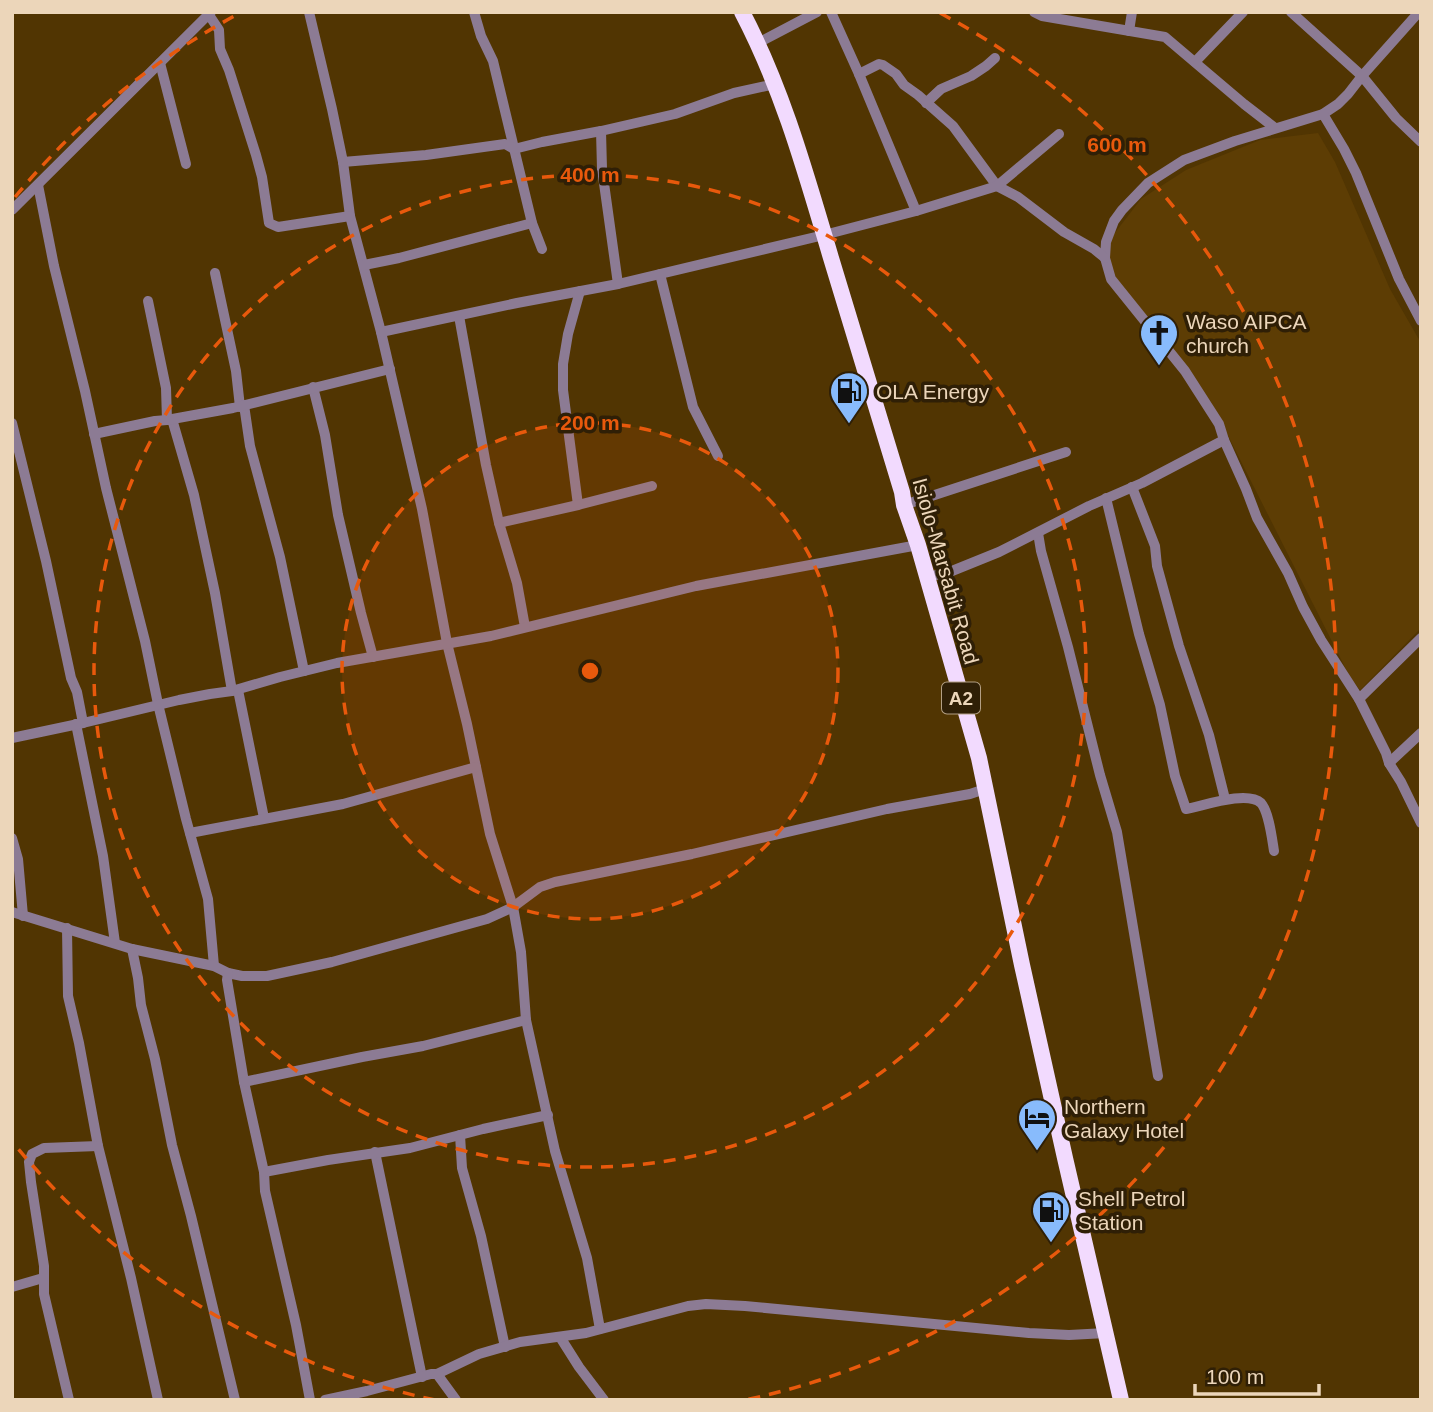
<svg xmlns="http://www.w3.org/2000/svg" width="1433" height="1412" font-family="Arial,sans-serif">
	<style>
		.built { fill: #5d3d04 }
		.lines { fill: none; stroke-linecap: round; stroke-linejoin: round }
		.minor { stroke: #8c7b94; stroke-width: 10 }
		.highway { stroke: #f2dafe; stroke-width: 16 }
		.ring { fill: none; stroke: #e8590c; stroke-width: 3.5; stroke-dasharray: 12 9 }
		.labels { text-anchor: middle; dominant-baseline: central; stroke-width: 7; stroke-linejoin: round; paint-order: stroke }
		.shield { fill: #2f1f06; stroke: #b39f84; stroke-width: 2 }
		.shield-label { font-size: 19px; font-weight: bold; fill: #ecd6ba }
		.poi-label { font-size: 21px; fill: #ecd6ba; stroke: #2f1f06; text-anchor: start }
		.street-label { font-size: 21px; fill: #ecd6ba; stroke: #2f1f06 }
		.centre { fill: #e8590c; stroke: #2f1f06; stroke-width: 3.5 }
		.ring-label { font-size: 21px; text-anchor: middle; font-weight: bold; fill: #e8590c; stroke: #2f1f06; stroke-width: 7; stroke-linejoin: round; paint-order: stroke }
	</style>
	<rect width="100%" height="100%" fill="#513502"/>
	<polygon class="built" points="1318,133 1335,162 1390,289 1421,343 1421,628 1360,690 1350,677 1211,402 1113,290 1101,260 1114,234 1141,199 1186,170 1260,140"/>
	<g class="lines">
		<g class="minor">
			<polyline points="309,12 332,109 343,162 350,216 381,332 422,509 447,643 467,724 490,834 513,907 521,952 526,1020 555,1151 587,1258 600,1329"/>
			<polyline points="474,12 481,36 493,61 532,223 542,249"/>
			<polyline points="831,12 859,74 916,211"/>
			<polyline points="1034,12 1042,16 1165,37 1244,104 1275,128"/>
			<polyline points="1291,12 1362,76 1396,118 1421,142"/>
			<polyline points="1419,12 1362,76 1348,94 1338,104 1323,114 1235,141 1184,160 1148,183 1122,210 1114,221 1106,242 1105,258 1111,279 1185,371 1219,424 1224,440 1246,489 1257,518 1288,573 1303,607 1321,640 1359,699 1386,753 1389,763 1401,782 1421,823"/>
			<polyline points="209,15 219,30 220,49 229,70 256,155 262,177 269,223 278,227 350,216"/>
			<polyline points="1129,31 1132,12"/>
			<polyline points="758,43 817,12"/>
			<polyline points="1195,62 1243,12"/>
			<polyline points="160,63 186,164"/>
			<polyline points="859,74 879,64 883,65 896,74 904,85 918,95 953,126 997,186 1018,197 1064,232 1094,249 1105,258"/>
			<polyline points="926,103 941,89 971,76 986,66 995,58"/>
			<polyline points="1323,114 1344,149 1356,173 1399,279 1421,321"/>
			<polyline points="601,131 602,169 618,284"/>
			<polyline points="343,162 426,155 505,144 514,149 542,142 601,131 675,114 734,93 775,84"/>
			<polyline points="38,185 54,266 85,391 106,488 145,641 158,704 186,819 208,899 214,966"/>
			<polyline points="12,210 211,12"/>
			<polyline points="364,265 399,258 532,223"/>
			<polyline points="215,273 236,371 240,407"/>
			<polyline points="660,274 693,407 718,456"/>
			<polyline points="148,301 166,388 167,420"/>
			<polyline points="459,316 486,465 499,523 517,583 525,627"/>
			<polyline points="381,332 517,303 618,284 824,235 916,211 997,186 1059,134"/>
			<polyline points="313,387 325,435 338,515 361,613 373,657"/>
			<polyline points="244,405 250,446 280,557 304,671"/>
			<polyline points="172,419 194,495 215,593 232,691"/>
			<polyline points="12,423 46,561 71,678 77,692 83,723"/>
			<polyline points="94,434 155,421 167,420 233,408 390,369"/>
			<polyline points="1132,487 1155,546 1157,566 1179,646 1209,735 1225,799"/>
			<path d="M1106,498L1139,634L1160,705L1175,776L1186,809C1203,806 1247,790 1261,803C1269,812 1272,839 1274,851"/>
			<polyline points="578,505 563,390 563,364 568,334 580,291"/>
			<polyline points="904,505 1066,452"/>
			<polyline points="499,523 578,505 652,486"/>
			<polyline points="1038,533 1041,551 1068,647 1100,775 1117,832 1158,1076"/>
			<polyline points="928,577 952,571 999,552 1089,506 1142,483 1224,440"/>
			<polyline points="238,690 264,818"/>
			<polyline points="1359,699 1421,638"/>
			<polyline points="76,724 103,856 115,943"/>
			<polyline points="12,738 83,723 179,700 210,694 232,691 280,677 337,663 491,636 696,586 918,545"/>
			<polyline points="1389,763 1421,733"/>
			<polyline points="190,833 343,804 476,767"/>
			<polyline points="12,838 18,859 23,916"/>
			<polyline points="12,912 132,949 214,966 228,973 242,976 267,976 332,962 487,919 513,907 540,887 555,882 692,854 887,809 970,794 985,789"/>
			<polyline points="67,928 68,996 79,1043 98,1146 131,1278 158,1400"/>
			<polyline points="132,949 138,978 141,1005 155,1059 172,1145 191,1216 235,1400"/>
			<polyline points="228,973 227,980 244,1082 264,1172 265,1191 296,1325 310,1400"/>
			<polyline points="244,1082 362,1057 423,1046 526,1020"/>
			<polyline points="460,1135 462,1168 481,1236 505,1347"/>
			<polyline points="375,1152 422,1377"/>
			<polyline points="264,1172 328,1160 410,1148 483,1129 548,1115"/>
			<polyline points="12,1287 43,1278"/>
			<polyline points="560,1337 579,1367 604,1400"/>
			<polyline points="437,1374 456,1400"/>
			<polyline points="69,1400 44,1294 44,1266 31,1182 29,1162 32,1154 44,1148 98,1146"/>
			<polyline points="325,1400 367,1391 431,1374 437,1374 479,1354 520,1342 586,1333 688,1306 706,1304 745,1306 1029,1333 1069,1335 1106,1333"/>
		</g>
		<path class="highway" d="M742,12C783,90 806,174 831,258C855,336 879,414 902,492L904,505L918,545L979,758L1022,965L1065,1158L1121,1400"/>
	</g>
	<circle cx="590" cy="671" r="248" fill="#e8590c" fill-opacity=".12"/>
	<g class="ring">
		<circle cx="590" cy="671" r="248"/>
		<circle cx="590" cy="671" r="496"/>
		<path d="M435 1400A745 745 0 0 1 15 1145M15 197A745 745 0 0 1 240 13M940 13A745 745 0 0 1 745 1400"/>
	</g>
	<defs>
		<symbol id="church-pin" viewBox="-11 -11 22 30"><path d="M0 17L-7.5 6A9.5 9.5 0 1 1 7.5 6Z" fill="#88bbfc" stroke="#2f1f06"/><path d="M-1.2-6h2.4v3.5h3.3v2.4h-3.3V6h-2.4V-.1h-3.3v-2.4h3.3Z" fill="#111"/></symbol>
		<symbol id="fuel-pin" viewBox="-11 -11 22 30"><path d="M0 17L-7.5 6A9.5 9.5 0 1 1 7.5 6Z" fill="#88bbfc" stroke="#2f1f06"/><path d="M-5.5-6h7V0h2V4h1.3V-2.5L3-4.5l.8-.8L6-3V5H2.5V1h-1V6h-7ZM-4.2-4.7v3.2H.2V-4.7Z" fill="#111"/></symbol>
		<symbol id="hotel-pin" viewBox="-11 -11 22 30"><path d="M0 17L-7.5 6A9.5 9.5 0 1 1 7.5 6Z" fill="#88bbfc" stroke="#2f1f06"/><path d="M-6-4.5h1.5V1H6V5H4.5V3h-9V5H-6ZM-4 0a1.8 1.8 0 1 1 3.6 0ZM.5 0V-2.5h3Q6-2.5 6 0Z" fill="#111"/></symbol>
	</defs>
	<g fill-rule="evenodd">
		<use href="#church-pin" x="1137" y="311" width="44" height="60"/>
		<use href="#fuel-pin" x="827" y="369" width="44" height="60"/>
		<use href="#hotel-pin" x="1015" y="1096" width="44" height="60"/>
		<use href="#fuel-pin" x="1029" y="1188" width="44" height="60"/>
	</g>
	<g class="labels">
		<rect class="shield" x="942" y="682.5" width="38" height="31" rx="5"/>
		<g class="shield-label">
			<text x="961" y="698">A2</text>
		</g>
		<g class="poi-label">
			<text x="1186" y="321">Waso AIPCA<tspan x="1186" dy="24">church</tspan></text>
			<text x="876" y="391">OLA Energy</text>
			<text x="1064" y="1106">Northern<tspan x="1064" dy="24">Galaxy Hotel</tspan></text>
			<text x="1078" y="1198">Shell Petrol<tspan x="1078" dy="24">Station</tspan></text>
		</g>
		<g class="street-label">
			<text transform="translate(946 571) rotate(74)">Isiolo-Marsabit Road</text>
		</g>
	</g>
	<circle cx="590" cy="671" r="10" class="centre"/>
	<g class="ring-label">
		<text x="1117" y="152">600 m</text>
		<text x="590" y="182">400 m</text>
		<text x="590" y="430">200 m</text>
	</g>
	<rect width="1433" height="1412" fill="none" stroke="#ecd6ba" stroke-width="28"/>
	<path d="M1195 1384v10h124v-10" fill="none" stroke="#ecd6ba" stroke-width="3.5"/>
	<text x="1206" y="1384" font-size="21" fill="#ecd6ba" stroke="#2f1f06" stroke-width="5" paint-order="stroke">100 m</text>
</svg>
